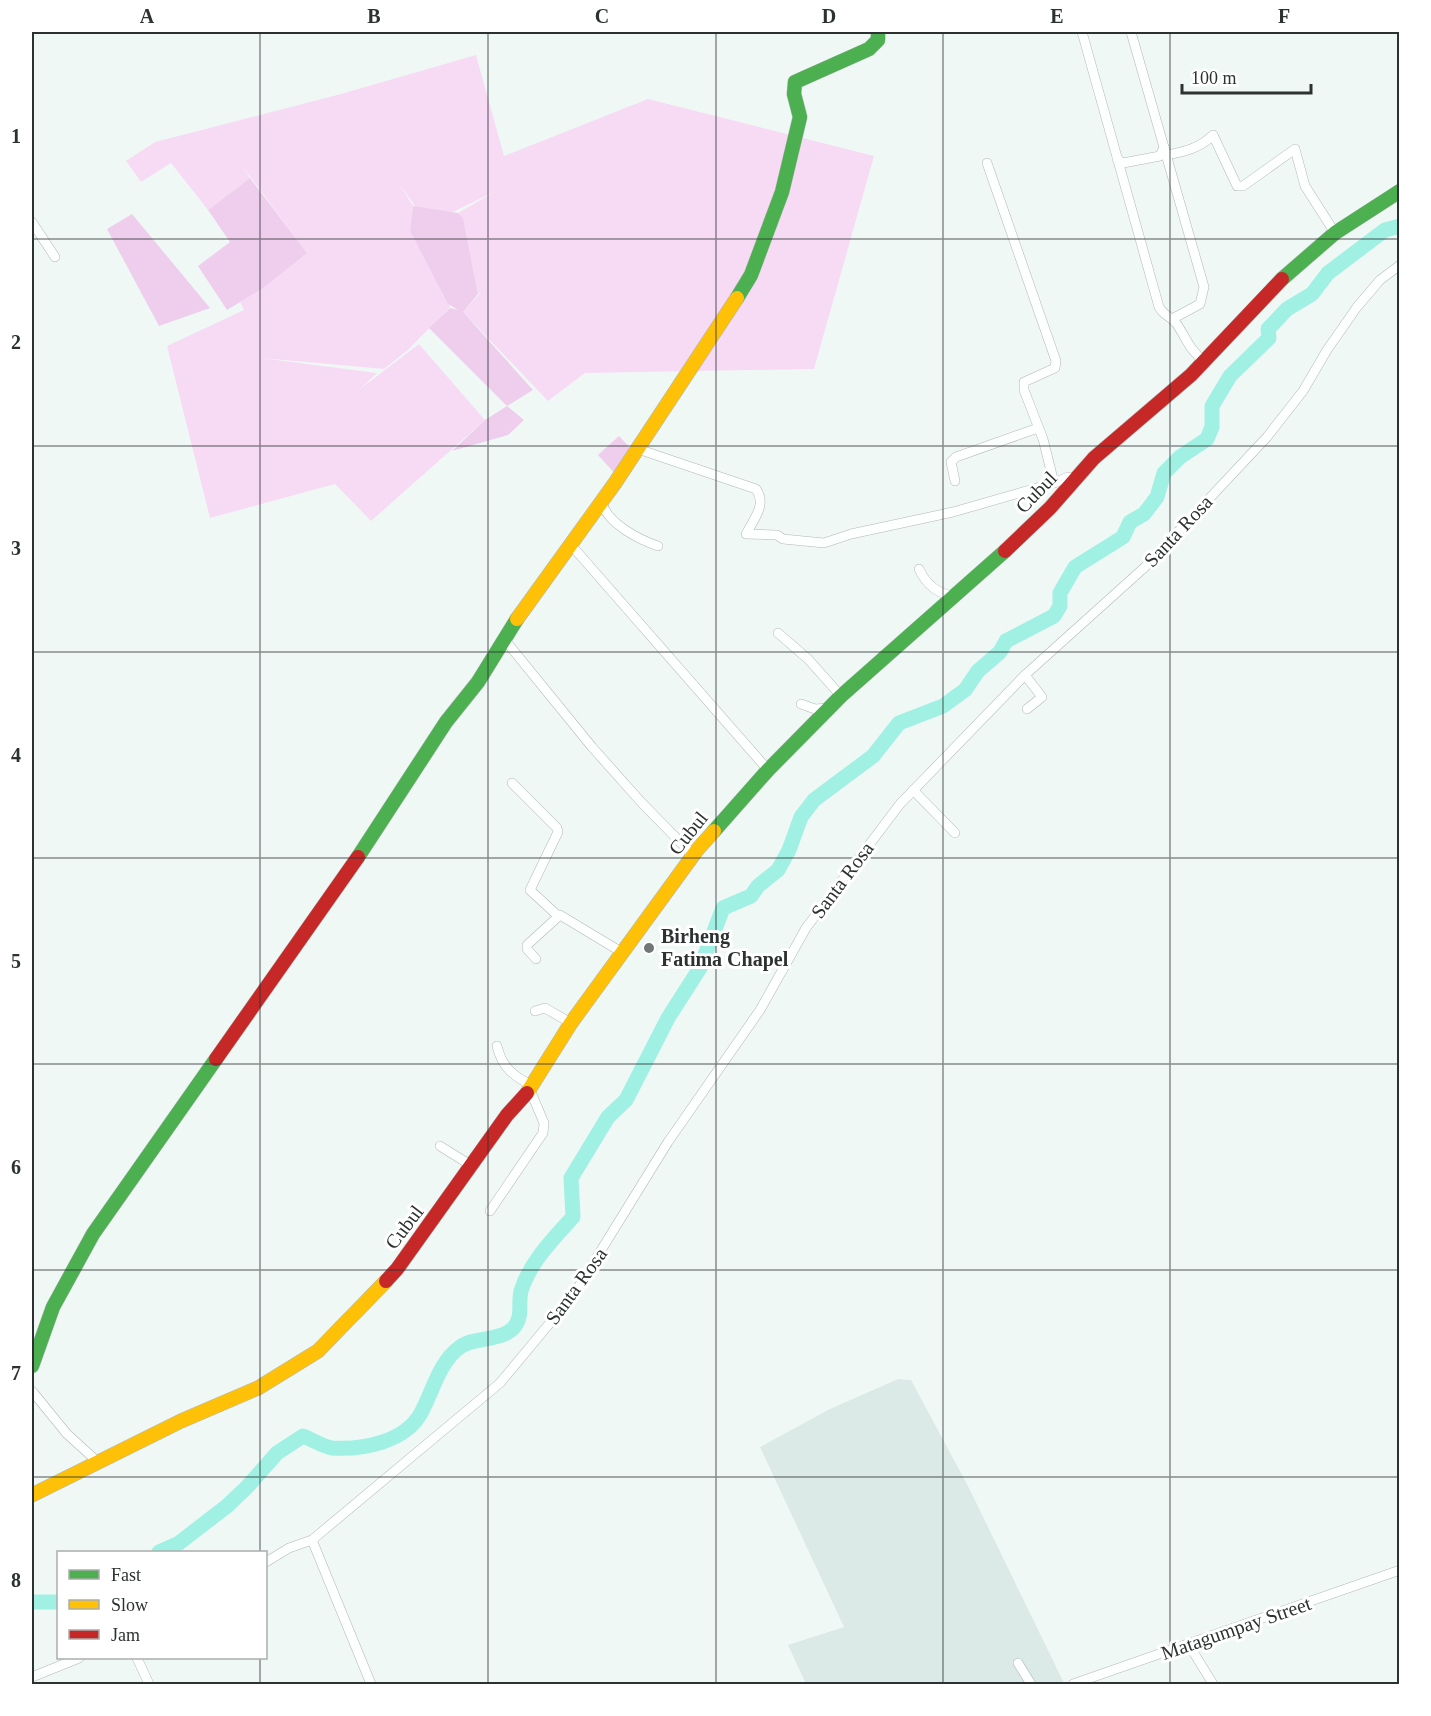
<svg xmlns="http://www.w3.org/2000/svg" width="1431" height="1716" font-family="'Times New Roman',serif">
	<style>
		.built { fill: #dbeae7 }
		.green { fill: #f7dbf5 }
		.forest { fill: #eeceec }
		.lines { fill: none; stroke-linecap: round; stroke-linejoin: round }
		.river { stroke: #a0f0e3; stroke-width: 15 }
		.street-casing { stroke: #b2b8b6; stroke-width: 10 }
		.fast-casing { stroke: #b2b8b6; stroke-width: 15 }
		.slow-casing { stroke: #b2b8b6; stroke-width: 15 }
		.jam-casing { stroke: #b2b8b6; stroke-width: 15 }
		.street { stroke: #fdfefe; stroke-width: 9 }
		.fast { stroke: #4caf50; stroke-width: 14 }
		.slow { stroke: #ffc107; stroke-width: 14 }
		.jam { stroke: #c62828; stroke-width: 14 }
		.grid { fill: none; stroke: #2c3231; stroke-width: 1.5; stroke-opacity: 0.55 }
		.poi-dot { fill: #717776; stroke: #fff; stroke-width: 2 }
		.labels { text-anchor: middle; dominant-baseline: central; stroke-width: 6; stroke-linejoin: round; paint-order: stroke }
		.street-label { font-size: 20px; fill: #2c3231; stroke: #fff }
		.poi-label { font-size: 20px; font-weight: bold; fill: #2c3231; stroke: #fff; text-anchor: start }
		.neatline { fill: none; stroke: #2c3231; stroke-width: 2 }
		.grid-label { font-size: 20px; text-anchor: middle; font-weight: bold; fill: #2c3231 }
	</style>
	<rect width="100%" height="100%" fill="#f0f8f6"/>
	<polygon class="built" points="898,1379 911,1380 969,1488 1064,1683 806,1684 788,1645 844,1627 760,1447 830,1409"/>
	<polygon class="green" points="476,55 504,156 648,99 874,156 814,369 585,373 548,401 463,312 481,292 478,294 463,219 458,213 496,191 428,224 400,185 413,206 410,231 450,307 408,350 384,369 261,358 377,373 360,389 419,344 485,420 371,521 335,484 210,518 167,346 244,310 240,302 307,253 243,167 250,178 208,210 171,163 141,182 126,161 155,142 341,94"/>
	<g class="forest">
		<polygon points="250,178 307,253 263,288 227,310 198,266 230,242 208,210"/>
		<polygon points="413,206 458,213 463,218 478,294 463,312 533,390 507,406 524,420 508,435 452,451 485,420 507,406 429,328 450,308 458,310 448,304 410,231"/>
		<polygon points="132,214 210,308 159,326 107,229"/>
		<polygon points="619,436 635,453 618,477 598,455"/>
	</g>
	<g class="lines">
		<g class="river">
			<path d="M159,1552L179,1543L227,1506L247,1487L277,1453L303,1436C311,1439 324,1447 332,1448C363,1450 405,1442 421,1413C433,1391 439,1362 460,1347C475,1336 503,1342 515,1326C523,1315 518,1303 521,1291C530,1262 553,1239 573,1217L571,1178L608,1117L626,1100L668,1018L700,968L723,908L751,896L758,886L778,870L789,850L801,817L814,800L873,756L899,723L943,706L965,690L978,671L1000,652L1006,641L1054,616L1060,606V593L1075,567L1123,537L1130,522L1144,514L1157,497L1164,473L1180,457L1207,439L1212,427V406L1230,376L1269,338L1268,329L1287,309L1312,294L1328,273L1385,230L1400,226"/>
			<polyline points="32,1602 58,1602"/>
		</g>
		<defs>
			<g id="street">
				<path d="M1082,32L1159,307C1163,315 1170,316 1176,323C1186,337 1189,350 1204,361"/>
				<polyline points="1131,32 1204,287 1200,304 1172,319"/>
				<path d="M1166,155C1184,152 1200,148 1213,135L1237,186H1243L1295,149L1305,186L1335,233"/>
				<polyline points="1117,159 1123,163 1160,156 1164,147"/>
				<polyline points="987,163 1056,361 1055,368 1024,382 1024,390 1043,439 1054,483 1068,477 1072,483"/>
				<polyline points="32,222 55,257"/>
				<path d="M638,449L756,489C767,504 754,519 746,534L777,535L783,539L824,543L851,534L953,512L1054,483"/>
				<polyline points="955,481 951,462 956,457 1038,428"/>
				<path d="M602,502C606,523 640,540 658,546"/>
				<polyline points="572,546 768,770"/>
				<path d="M919,569C926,584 938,594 954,596"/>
				<polyline points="778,633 808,659 841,696"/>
				<polyline points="504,639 592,747 641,802 689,851 697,850"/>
				<polyline points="1025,675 1042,697 1027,709"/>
				<polyline points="801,704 815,709 829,708"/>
				<polyline points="512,783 557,828 558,832 530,890 558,916"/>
				<polyline points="913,790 955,833"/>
				<polyline points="536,959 527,949 527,945 560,915 623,953"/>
				<polyline points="535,1011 545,1008 571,1023"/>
				<path d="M497,1046C502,1068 514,1076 532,1086"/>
				<polyline points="440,1146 472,1166"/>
				<polyline points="490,1211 543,1133 544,1123 530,1090"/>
				<polyline points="32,1391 67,1434 99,1463"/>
				<polyline points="312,1540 371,1684"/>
				<polyline points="266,1562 289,1548 312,1540 500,1383 574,1294 668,1142 760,1010 806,928 900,804 1025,675 1145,567 1267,437 1303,391 1327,350 1357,307 1380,280 1400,265"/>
				<polyline points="1189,1645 1213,1684"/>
				<polyline points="137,1658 149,1684"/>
				<polyline points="1018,1663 1031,1684"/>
				<polyline points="32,1677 79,1658"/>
				<polyline points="1073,1684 1400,1570"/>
			</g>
			<g id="fast">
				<polyline points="1282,279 1335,233 1400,191"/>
				<polyline points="737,298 751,275 782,192 800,117 794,94 795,82 869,49 878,40 878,32"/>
				<polyline points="714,831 768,770 841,696 1005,551"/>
				<polyline points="358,857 446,722 478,682 517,619"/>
				<polyline points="32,1366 53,1307 93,1234 216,1059"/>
			</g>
			<g id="slow">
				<polyline points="517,619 615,483 737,298"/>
				<polyline points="527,1093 571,1023 697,850 714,831"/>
				<polyline points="32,1495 181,1421 258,1388 318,1351 386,1281"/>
			</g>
			<g id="jam">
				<polyline points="1005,551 1050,508 1094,458 1191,375 1282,279"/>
				<polyline points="216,1059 358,857"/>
				<polyline points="386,1281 397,1269 507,1115 527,1093"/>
			</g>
		</defs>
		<use href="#street" class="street-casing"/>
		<use href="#fast" class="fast-casing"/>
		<use href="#slow" class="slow-casing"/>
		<use href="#jam" class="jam-casing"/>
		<use href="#street" class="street"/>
		<use href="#fast" class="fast"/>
		<use href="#slow" class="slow"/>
		<use href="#jam" class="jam"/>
	</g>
	<path class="grid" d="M260,32V1552M488,32V1684M716,32V1684M943,32V1684M1170,32V1684M32,239H1400M32,446H1400M32,652H1400M32,858H1400M32,1064H1400M32,1270H1400M32,1477H1400M260,1658V1684"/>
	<circle class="poi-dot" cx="649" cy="948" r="6"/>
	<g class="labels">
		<g class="street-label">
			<text transform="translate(1036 492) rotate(-46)">Cubul</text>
			<text transform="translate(1178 531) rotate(-47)">Santa Rosa</text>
			<text transform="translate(688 833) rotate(-51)">Cubul</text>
			<text transform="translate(842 880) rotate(-53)">Santa Rosa</text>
			<text transform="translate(404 1227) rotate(-53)">Cubul</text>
			<text transform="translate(576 1286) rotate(-54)">Santa Rosa</text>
			<text transform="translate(1236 1628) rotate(-19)">Matagumpay Street</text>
		</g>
		<g class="poi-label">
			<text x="661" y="936">Birheng<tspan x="661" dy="23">Fatima Chapel</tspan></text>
		</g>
	</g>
	<rect width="1431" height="1716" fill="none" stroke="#ffffff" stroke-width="66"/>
	<rect x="57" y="1551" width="210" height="108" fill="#ffffff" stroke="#abadad" stroke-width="1.5"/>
	<rect x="69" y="1570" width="30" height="9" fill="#4caf50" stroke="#abadad" stroke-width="1.5"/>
	<text x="111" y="1581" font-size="18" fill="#2c3231">Fast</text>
	<rect x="69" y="1600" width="30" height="9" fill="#ffc107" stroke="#abadad" stroke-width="1.5"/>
	<text x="111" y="1611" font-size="18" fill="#2c3231">Slow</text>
	<rect x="69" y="1630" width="30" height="9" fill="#c62828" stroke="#abadad" stroke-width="1.5"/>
	<text x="111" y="1641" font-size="18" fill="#2c3231">Jam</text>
	<path d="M1182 84v9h129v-9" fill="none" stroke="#2c3231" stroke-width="3"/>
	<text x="1191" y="84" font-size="18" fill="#2c3231" stroke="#ffffff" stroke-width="4.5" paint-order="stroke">100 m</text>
	<rect x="33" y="33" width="1365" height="1650" class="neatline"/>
	<g class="grid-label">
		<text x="147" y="23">A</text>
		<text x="374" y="23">B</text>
		<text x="602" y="23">C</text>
		<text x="829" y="23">D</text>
		<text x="1057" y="23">E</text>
		<text x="1284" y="23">F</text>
		<text x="16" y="143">1</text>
		<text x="16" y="349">2</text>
		<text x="16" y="555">3</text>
		<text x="16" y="762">4</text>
		<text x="16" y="968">5</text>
		<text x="16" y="1174">6</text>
		<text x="16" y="1380">7</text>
		<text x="16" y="1587">8</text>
	</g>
</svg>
